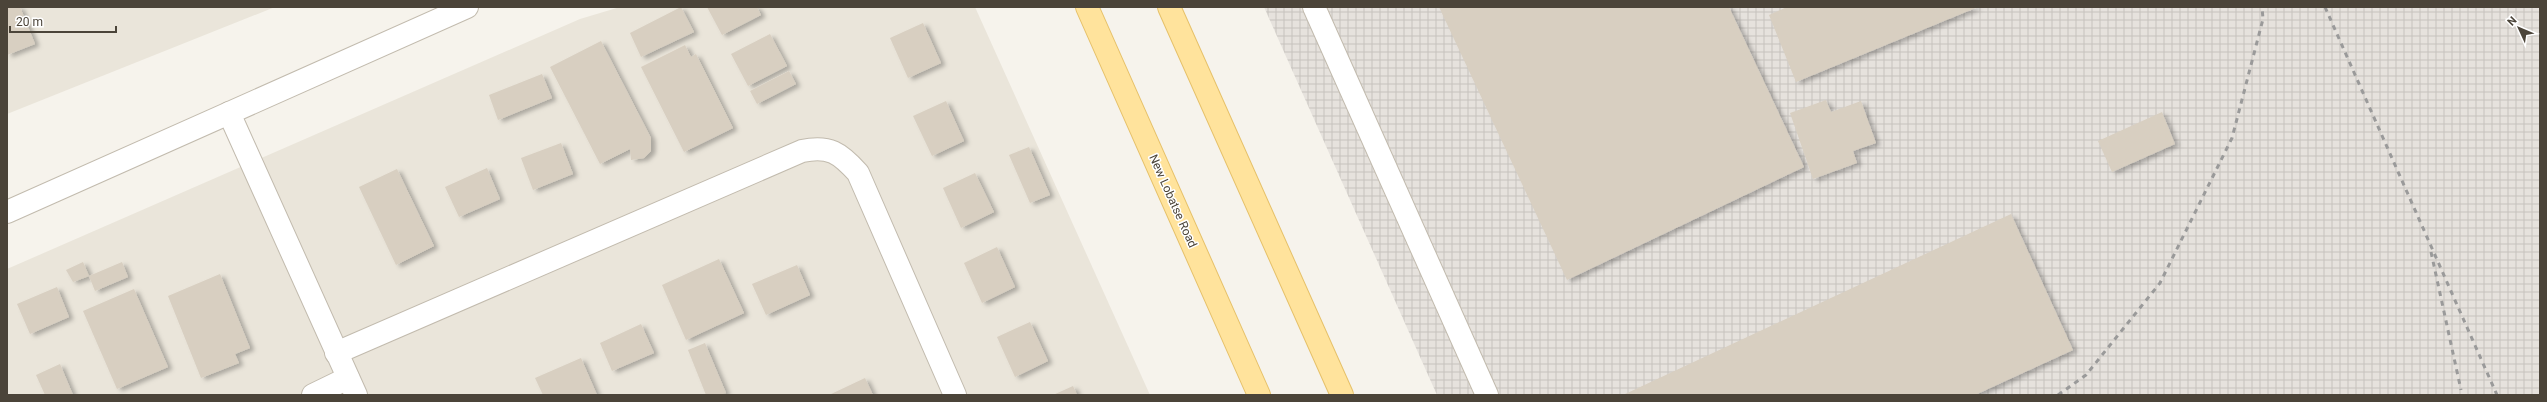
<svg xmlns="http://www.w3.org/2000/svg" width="2547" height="402" font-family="Roboto,sans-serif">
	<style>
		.residential { fill: #eae5da }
		.industrial { fill: url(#industrial-grid) }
		.building { fill: #d8cfc1; filter: url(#shadow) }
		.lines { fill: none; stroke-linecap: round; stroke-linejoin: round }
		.minor-casing { stroke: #c2bbae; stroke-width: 24 }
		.tertiary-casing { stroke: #c2bbae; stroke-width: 24 }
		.primary-casing { stroke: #e6c16a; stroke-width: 24 }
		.minor { stroke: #fff; stroke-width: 22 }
		.tertiary { stroke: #fff; stroke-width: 22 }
		.primary { stroke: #ffe39c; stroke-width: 22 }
		.rail { stroke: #9a9a9a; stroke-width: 3; stroke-dasharray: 5 5; stroke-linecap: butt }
		.labels { text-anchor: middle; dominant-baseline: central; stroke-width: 3; stroke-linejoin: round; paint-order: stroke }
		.street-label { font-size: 12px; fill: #4b4439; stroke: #fff }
	</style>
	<defs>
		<pattern id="industrial-grid" width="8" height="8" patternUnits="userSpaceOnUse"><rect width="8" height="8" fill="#e6e2dd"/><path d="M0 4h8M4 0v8" fill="none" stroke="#c7c3be"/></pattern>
		<filter id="shadow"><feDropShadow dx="4.5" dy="2.5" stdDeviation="2" flood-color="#0004"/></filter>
	</defs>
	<rect width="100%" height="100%" fill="#f6f3ec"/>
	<g class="residential">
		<polygon points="7,7 275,7 7,114"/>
		<polygon points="620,7 975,7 1150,395 7,395 7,269 580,19"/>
	</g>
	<polygon class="industrial" points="1264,7 2540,7 2540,395 1437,395"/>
	<g class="building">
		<polygon points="7,7 20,7 35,44 7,55"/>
		<polygon points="681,7 694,32 641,57 630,33"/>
		<polygon points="707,7 757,7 761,15 722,35"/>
		<polygon points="1439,7 1729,7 1804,167 1567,280"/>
		<polygon points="1787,7 1978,7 1796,82 1769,15"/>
		<polygon points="923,23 941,63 908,78 890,38"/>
		<polygon points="770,34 787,66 748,86 731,54"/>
		<polygon points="601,41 651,138 651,151 644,158 631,160 630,149 600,164 550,67"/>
		<polygon points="685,45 691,57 696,54 733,128 684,152 641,67"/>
		<polygon points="789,71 796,84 757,104 750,91"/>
		<polygon points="542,74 552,98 498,120 489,95"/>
		<polygon points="1826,100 1831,112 1861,101 1876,143 1853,151 1857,163 1813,179 1790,113"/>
		<polygon points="946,101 964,141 932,156 913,116"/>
		<polygon points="2162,112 2175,144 2112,172 2098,141"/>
		<polygon points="561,143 573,174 533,190 521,158"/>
		<polygon points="1029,147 1050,195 1030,203 1009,155"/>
		<polygon points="487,168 500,199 459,217 445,187"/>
		<polygon points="397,169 434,246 396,265 359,187"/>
		<polygon points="975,173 994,212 961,228 943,188"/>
		<polygon points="2011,214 2073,350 1975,395 1623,395"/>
		<polygon points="997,247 1015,287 982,303 964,263"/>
		<polygon points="719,259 744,313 686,340 662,285"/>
		<polygon points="83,262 89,276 73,282 66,270"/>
		<polygon points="122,262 128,277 95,291 89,276"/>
		<polygon points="797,265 810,295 766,315 752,284"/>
		<polygon points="220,274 250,348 235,354 239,363 201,378 168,296"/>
		<polygon points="57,287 69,317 30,334 17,304"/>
		<polygon points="134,289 168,367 117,389 83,311"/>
		<polygon points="1030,322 1048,361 1015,377 997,337"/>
		<polygon points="641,324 654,353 612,371 600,343"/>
		<polygon points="705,343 726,393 720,395 706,395 688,350"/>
		<polygon points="581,358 597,395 543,395 535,378"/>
		<polygon points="60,364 73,395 45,395 36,375"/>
		<polygon points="865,378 873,395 829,395"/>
		<polygon points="1073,386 1077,395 1053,395"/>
	</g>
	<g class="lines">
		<defs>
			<g id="minor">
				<polyline points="1314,7 1487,395"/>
				<polyline points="229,113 356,395"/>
				<path d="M336,353L802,151C829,145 840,153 858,173L955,395"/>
				<polyline points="313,395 348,378"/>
			</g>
			<polyline id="tertiary" points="7,212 467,7"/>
			<g id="primary">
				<polyline points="1087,7 1259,395"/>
				<polyline points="1169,7 1342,395"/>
			</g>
		</defs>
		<use href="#minor" class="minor-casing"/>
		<use href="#tertiary" class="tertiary-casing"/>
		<use href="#primary" class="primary-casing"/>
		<use href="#minor" class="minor"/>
		<use href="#tertiary" class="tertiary"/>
		<use href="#primary" class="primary"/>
		<g class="rail">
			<polyline points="2325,7 2497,395"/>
			<polyline points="2431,252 2461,390"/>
			<polyline points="2058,395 2086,375 2160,283 2232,138 2263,19 2262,7"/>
		</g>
	</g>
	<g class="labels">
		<g class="street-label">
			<text transform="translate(1173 201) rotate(66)">New Lobatse Road</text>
		</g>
	</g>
	<rect width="2547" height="402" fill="none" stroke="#4b4439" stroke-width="16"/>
	<g transform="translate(2519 28) rotate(314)" stroke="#ffffff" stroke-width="3" paint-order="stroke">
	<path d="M0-3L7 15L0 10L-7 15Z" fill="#4b4439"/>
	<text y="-6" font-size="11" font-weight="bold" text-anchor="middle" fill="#4b4439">N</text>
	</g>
	<path d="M10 26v6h106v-6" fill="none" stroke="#4b4439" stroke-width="2"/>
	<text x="16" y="26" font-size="12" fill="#4b4439" stroke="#ffffff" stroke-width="3" paint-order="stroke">20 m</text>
</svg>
